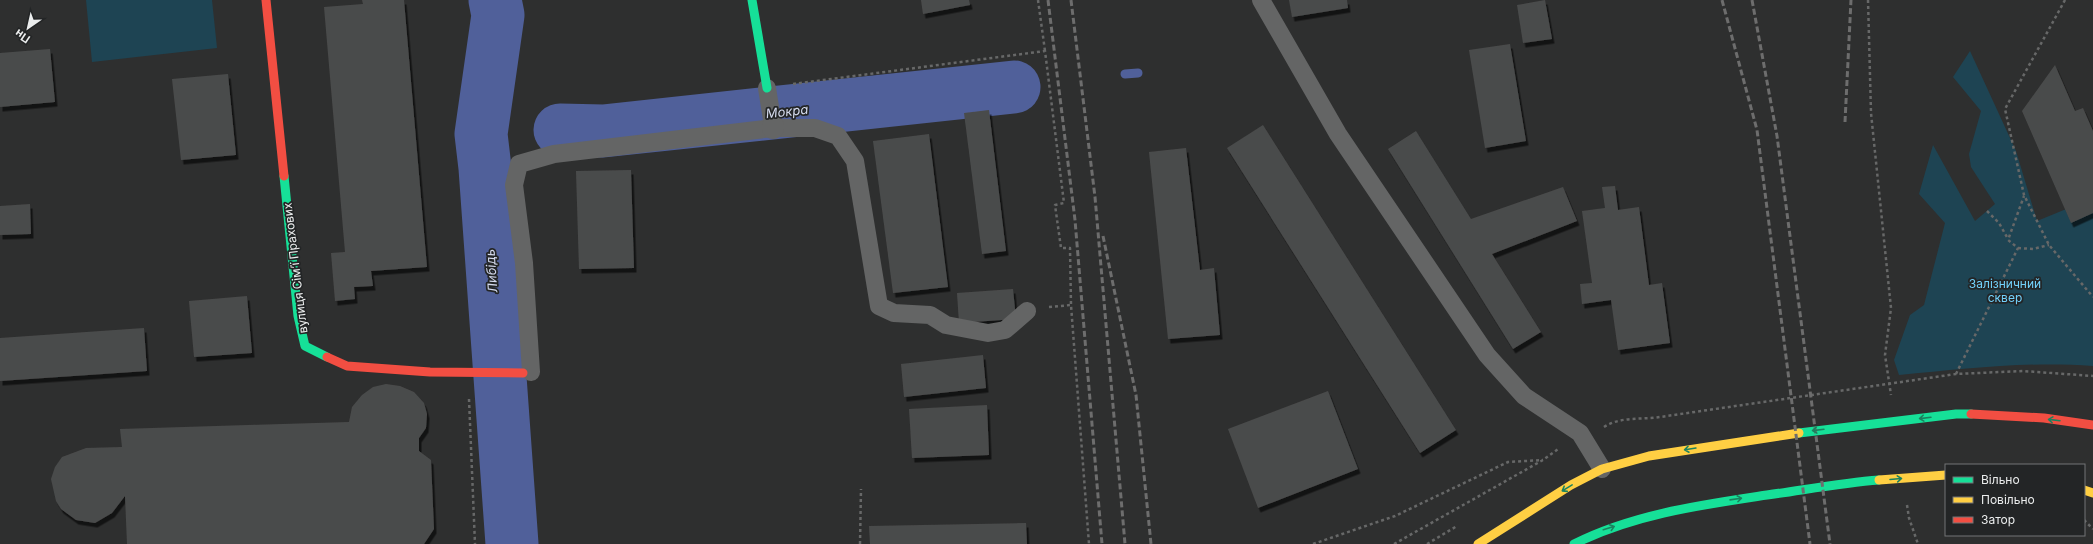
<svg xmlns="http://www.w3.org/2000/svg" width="2093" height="544" font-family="Inter,sans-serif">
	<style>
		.green { fill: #1e4453 }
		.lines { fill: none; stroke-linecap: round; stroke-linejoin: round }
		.stream { stroke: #50609a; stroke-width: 9 }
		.river { stroke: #50609a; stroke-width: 53 }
		.building { fill: #4a4b4b; filter: url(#shadow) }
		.path { stroke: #676868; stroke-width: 2.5; stroke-dasharray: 3 3; stroke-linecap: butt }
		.lane { stroke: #646565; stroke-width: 18 }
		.street { stroke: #646565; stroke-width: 22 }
		.fast { stroke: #16e098; stroke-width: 9 }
		.slow { stroke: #ffcf43; stroke-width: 9 }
		.jam { stroke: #f24e42; stroke-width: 9 }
		.rail { stroke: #6d6d6d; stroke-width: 3; stroke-dasharray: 6 3; stroke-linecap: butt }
		.oneway { stroke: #1c825f }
		.labels { text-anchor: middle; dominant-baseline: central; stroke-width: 3.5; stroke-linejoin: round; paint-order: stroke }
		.street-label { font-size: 12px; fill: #ebeded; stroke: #232526 }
		.park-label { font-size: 12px; fill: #72d1fb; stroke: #232526 }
		.water-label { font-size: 13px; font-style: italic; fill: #d5dbee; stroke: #232526 }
	</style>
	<defs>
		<filter id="shadow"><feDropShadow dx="2.5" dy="4.5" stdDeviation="0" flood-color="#0009"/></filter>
	</defs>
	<rect width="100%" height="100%" fill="#2e2f2f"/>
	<g class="green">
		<polygon points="86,0 212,0 217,48 92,62"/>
		<path d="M1970,51L2016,151L2037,221L2093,198V366C2028,361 1964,369 1899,375L1894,360L1910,315L1924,305L1945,223L1919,194L1933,145L1975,221L1995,204L1971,167L1969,154L1981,111L1953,77Z"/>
		<polygon points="981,70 972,80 982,90 1015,86 1020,109 839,126 779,121 772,87"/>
	</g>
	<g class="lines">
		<polyline class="stream" points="1125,74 1138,73"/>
		<g class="river">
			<polyline points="495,0 498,15 481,134 485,168 512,544"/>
			<polyline points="560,130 603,131 1014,87"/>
		</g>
	</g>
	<g class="building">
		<polygon points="362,0 404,0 427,267 371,271 373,286 354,287 355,299 335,301 331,253 345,252 324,7 363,4"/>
		<polygon points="921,0 969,0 970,5 923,14"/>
		<polygon points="1289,0 1347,0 1348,8 1292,17"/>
		<polygon points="1545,0 1552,39 1523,43 1517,5"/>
		<polygon points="1510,44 1526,141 1485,148 1469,50"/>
		<polygon points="50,49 55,102 0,107 0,53"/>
		<polygon points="2055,65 2075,111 2083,108 2093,131 2093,213 2071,223 2022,111"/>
		<polygon points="228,74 236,155 181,160 172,79"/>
		<polygon points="989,110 1006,251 982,254 964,113"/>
		<polygon points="1263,125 1456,430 1420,453 1227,148"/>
		<polygon points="1416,131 1471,219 1563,187 1577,221 1492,254 1541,332 1513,349 1388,149"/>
		<polygon points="929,134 948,287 893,293 873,141"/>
		<polygon points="1186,148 1200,270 1214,268 1220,335 1168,339 1149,152"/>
		<polygon points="631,170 634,268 579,269 576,171"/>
		<polygon points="1615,186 1618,210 1639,207 1649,285 1662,283 1670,343 1618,350 1611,300 1582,304 1580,284 1592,283 1582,211 1605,208 1602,187"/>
		<polygon points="30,204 31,234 0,235 0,206"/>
		<polygon points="1013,289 1016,319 959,323 957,293"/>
		<polygon points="247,296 252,353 194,357 189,301"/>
		<polygon points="144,328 147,371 0,381 0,338"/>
		<polygon points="983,355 986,388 904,397 901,364"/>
		<polygon points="386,384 400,386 414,392 424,403 427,414 426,428 419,438 419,451 431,460 434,529 424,544 127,544 125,496 112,513 95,523 76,520 61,509 56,501 51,479 55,467 62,457 86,448 122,447 120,429 349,422 352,407 362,395 373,387"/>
		<polygon points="1328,391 1358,469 1258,508 1228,429"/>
		<polygon points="987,405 989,455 912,458 909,409"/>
		<polygon points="1026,523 1027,544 870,544 869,526"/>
	</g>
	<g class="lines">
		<g class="path">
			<polyline points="1038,0 1045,51"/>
			<polyline points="1868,0 1871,113 1891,308 1885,355 1891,395"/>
			<polyline points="2065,0 2005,109 2024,195 2049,245 2093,297"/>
			<polyline points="793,84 1045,51 1064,203 1055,205 1061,248 1070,248 1071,305"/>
			<polyline points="1987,211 1999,223 2008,239"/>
			<polyline points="2018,248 2033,249 2049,245"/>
			<polyline points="1049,307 1071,305 1089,544"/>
			<polyline points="1956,374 2018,248 2008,240 2024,196"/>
			<polyline points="469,399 475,544"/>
			<path d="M1604,427C1621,416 1641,420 1660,417L1956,374L2023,371L2093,376"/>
			<polyline points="1907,505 1909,518 1918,544"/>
			<polyline points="2084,520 2093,529"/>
			<polyline points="860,544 861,489"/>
			<polyline points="1313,544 1395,516 1508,462 1543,460"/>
			<polyline points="1394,544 1543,460 1558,449"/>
			<polyline points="1427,544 1457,526"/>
		</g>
		<g class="lane">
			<polyline points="1261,0 1338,134 1487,355 1524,396 1580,433 1602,469"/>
			<polyline points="767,88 773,126"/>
			<polyline points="531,372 524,263 514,185 519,164 554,154 773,128 815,128 838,136 855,161 879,306 894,313 930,315 946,325 988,333 1005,330 1027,311"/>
		</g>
		<polyline class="street" points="773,126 773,128"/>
		<g class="fast">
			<polyline points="752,0 767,88"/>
			<polyline points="284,176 298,316 305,346 327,357"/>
			<polyline points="1799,433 1956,414 1971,414"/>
			<path d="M1574,544C1634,514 1701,505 1767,495C1804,490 1841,483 1879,480"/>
		</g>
		<g class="slow">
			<polyline points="1879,480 1946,475"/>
			<polyline points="2084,490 2093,493"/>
			<polyline points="1478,544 1571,485 1602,469 1649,456 1799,433"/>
		</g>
		<g class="jam">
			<polyline points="266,0 284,176"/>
			<polyline points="327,357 347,366 430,372 523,373"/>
			<polyline points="1971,414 2044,418 2093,425"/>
		</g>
		<g class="rail">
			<polyline points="1048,0 1075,220 1102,544"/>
			<polyline points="1071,0 1095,197 1125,544"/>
			<polyline points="1722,0 1757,130 1810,544"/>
			<polyline points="1752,0 1777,136 1830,544"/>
			<polyline points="1845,122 1851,0"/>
			<polyline points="1103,236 1136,395 1151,544"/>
		</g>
	</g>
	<defs><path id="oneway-shaft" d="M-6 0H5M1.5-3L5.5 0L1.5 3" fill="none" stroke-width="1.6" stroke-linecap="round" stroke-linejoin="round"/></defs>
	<g class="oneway">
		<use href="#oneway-shaft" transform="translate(1925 418) rotate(173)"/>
		<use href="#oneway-shaft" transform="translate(2054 420) rotate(-173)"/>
		<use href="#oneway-shaft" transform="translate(1818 430) rotate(173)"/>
		<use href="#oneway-shaft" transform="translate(1690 449) rotate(171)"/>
		<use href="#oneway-shaft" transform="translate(1896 479) rotate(-5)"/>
		<use href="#oneway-shaft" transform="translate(1567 488) rotate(149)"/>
		<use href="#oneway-shaft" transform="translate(1736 499) rotate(-8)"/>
		<use href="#oneway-shaft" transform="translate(1609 528) rotate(-17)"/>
	</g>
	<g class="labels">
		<g class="street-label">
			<text transform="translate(295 268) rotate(-97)">вулиця Сімʼї Прахових</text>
		</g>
		<g class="park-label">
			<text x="2005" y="283">Залізничний<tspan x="2005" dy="14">сквер</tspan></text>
		</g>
		<g class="water-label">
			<text transform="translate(787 111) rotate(-6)">Мокра</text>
			<text transform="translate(491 271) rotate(-94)">Либідь</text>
		</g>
	</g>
	<rect x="1945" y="464" width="140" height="72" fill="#232526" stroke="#737576"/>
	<rect x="1953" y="477" width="20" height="6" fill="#16e098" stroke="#737576"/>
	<text x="1981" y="484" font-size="12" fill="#ebeded">Вільно</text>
	<rect x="1953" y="497" width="20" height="6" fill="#ffcf43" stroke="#737576"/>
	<text x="1981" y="504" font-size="12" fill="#ebeded">Повільно</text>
	<rect x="1953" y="517" width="20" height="6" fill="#f24e42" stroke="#737576"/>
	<text x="1981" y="524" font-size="12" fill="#ebeded">Затор</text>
	<g transform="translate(28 28) rotate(214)" stroke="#232526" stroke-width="3" paint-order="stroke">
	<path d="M0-3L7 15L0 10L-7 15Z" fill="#ebeded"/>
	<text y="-6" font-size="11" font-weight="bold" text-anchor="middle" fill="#ebeded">Пн</text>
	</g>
</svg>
